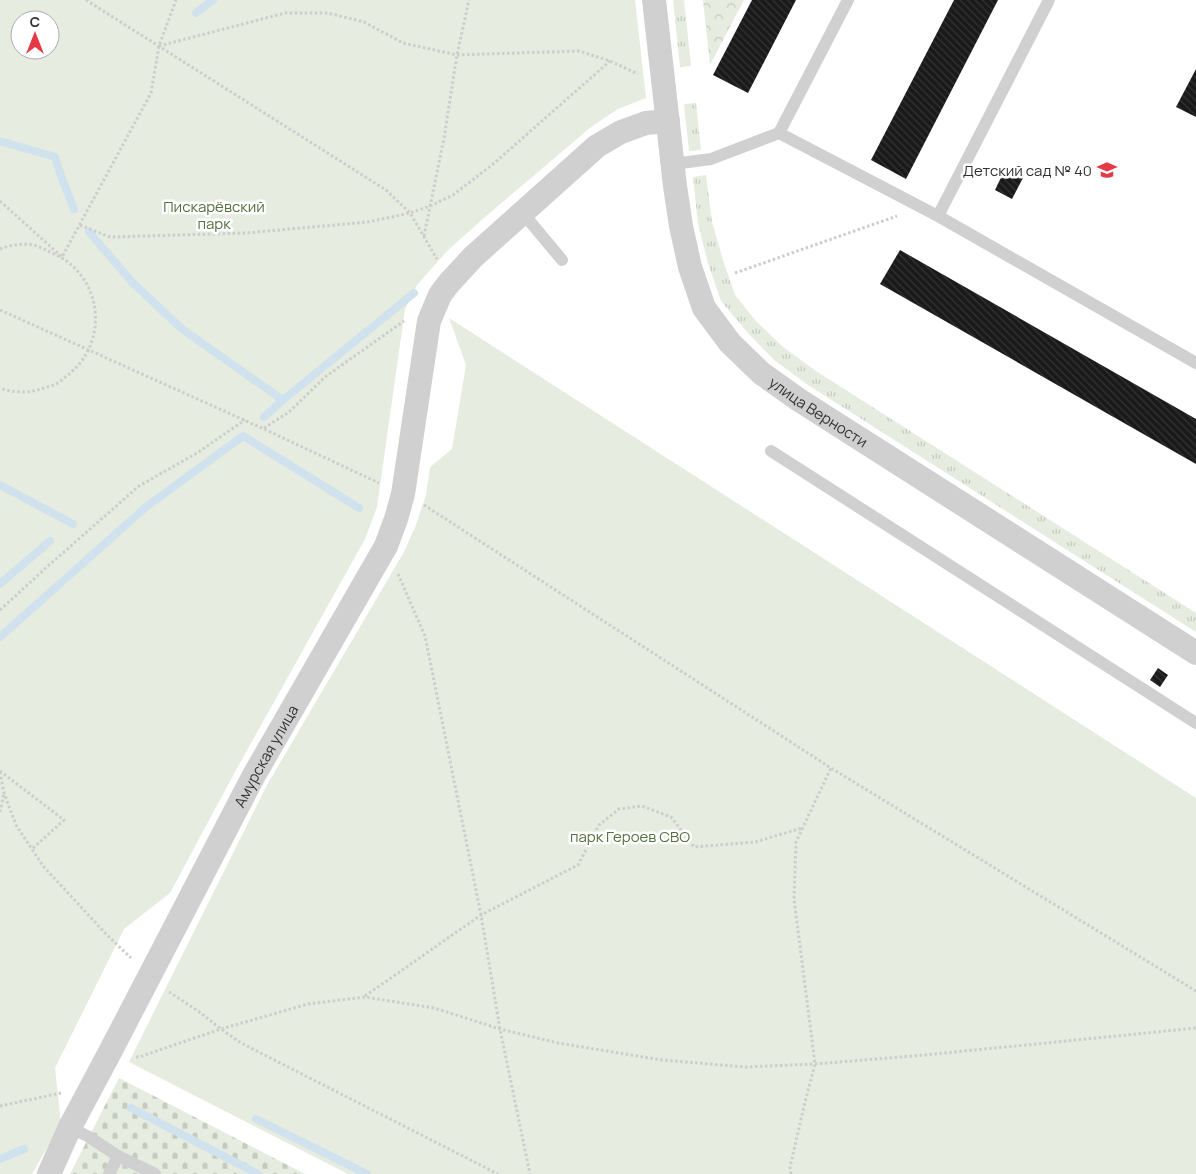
<svg xmlns="http://www.w3.org/2000/svg" width="1196" height="1174" font-family="Manrope,sans-serif">
	<style>
		.grass { fill: url(#grass-tufts) }
		.forest { fill: url(#forest-crowns) }
		.cemetery { fill: url(#cemetery-stones) }
		.park { fill: #e6ecdf; fill-rule: evenodd }
		.lines { fill: none; stroke-linecap: round; stroke-linejoin: round }
		.stream { stroke: #cfe2ee; stroke-width: 8 }
		.building { fill: url(#building-back-hatch) }
		.path { stroke: #cdcdcd; stroke-width: 3; stroke-dasharray: 2.5 2.5; stroke-linecap: butt }
		.lane { stroke: #d0d0d0; stroke-width: 12 }
		.street { stroke: #d0d0d0; stroke-width: 24 }
		.labels { text-anchor: middle; dominant-baseline: central; stroke-width: 5; stroke-linejoin: round; paint-order: stroke }
		.poi-label { font-size: 15px; fill: #333; stroke: #fff; text-anchor: end }
		.park-label { font-size: 15px; fill: #56703f; stroke: #fff }
		.street-label { font-size: 15px; fill: #333; stroke: #fff }
	</style>
	<defs>
		<pattern id="grass-tufts" width="24" height="20" patternUnits="userSpaceOnUse" patternTransform="scale(1.25)"><rect width="24" height="20" fill="#e6ecdf"/><path d="M3 7l-1-3M5 7V3M7 7l1-3M15 17l-1-3M17 17v-4M19 17l1-3" fill="none" stroke="#c6cbc0"/></pattern>
		<pattern id="forest-crowns" width="20" height="18" patternUnits="userSpaceOnUse" patternTransform="scale(1.25)"><rect width="20" height="18" fill="#e6ecdf"/><path d="M2 6a3 3 0 1 1 6 0M12 15a3 3 0 1 1 6 0" fill="none" stroke="#c6cbc0"/></pattern>
		<pattern id="cemetery-stones" width="16" height="16" patternUnits="userSpaceOnUse" patternTransform="scale(1.25)"><rect width="16" height="16" fill="#e6ecdf"/><path d="M2 7V4a2 2 0 0 1 4 0v3zM10 15v-3a2 2 0 0 1 4 0v3z" fill="#c6cbc0"/></pattern>
		<pattern id="building-back-hatch" width="6" height="6" patternUnits="userSpaceOnUse" patternTransform="scale(1.25)"><rect width="6" height="6" fill="#1a1a1a"/><path d="M-1 5l2 2M0 0l6 6M5-1l2 2" fill="none" stroke="#333"/></pattern>
	</defs>
	<rect width="100%" height="100%" fill="#fff"/>
	<g class="grass">
		<polygon points="673,0 684,0 691,66 680,67"/>
		<polygon points="696,103 701,150 689,151 684,104"/>
		<polygon points="706,175 712,222 723,260 735,295 756,321 783,347 816,371 1196,613 1196,632 808,385 774,360 747,332 721,301 708,263 698,224 693,177"/>
	</g>
	<polygon class="forest" points="703,0 744,0 710,65"/>
	<polygon class="cemetery" points="119,1078 305,1174 70,1174"/>
	<g class="park">
		<path d="M0,0H635L646,98L618,109L591,127L485,217L447,251L417,285L405,309L377,507L365,539L236,770L170,893L124,929L55,1068L61,1124L32,1174H0ZM20,20H50V50H20Z"/>
		<polygon points="449,318 1196,798 1196,1174 348,1174 129,1062 267,785 404,552 416,525 426,495 430,467 452,449 466,365"/>
	</g>
	<g class="lines">
		<g class="stream">
			<polyline points="196,13 213,0"/>
			<polyline points="0,141 55,157 61,176 74,209"/>
			<polyline points="89,232 133,283 182,329 283,400"/>
			<polyline points="264,417 283,400 414,293"/>
			<polyline points="0,485 73,524"/>
			<polyline points="0,584 50,541"/>
			<polyline points="0,637 146,507 243,436 359,508"/>
			<polyline points="131,1108 258,1174"/>
			<polyline points="256,1119 367,1174"/>
			<polyline points="0,1159 24,1149"/>
		</g>
	</g>
	<g class="building">
		<polygon points="752,0 796,0 748,93 713,75"/>
		<polygon points="954,0 998,0 906,179 871,160"/>
		<polygon points="1196,69 1196,117 1176,107"/>
		<polygon points="1006,167 1024,176 1012,199 995,190"/>
		<polygon points="900,250 1196,419 1196,464 880,284"/>
		<polygon points="1158,668 1168,675 1160,687 1150,680"/>
	</g>
	<g class="lines">
		<g class="path">
			<polyline points="86,0 386,190 410,213 437,259"/>
			<polyline points="159,46 285,13 328,13 364,22 403,43 457,55 579,51 610,61 638,74"/>
			<polyline points="0,201 62,257 151,93 159,46 176,0"/>
			<polyline points="80,225 110,237 246,233 368,222 410,213 430,206 453,195 492,165 610,61"/>
			<polyline points="424,236 444,138 457,55 469,0"/>
			<path d="M0,249C10,245 23,243 34,245C40,247 46,250 52,253C102,274 111,341 68,375C64,378 60,382 56,384C51,386 46,387 41,389C29,393 12,393 0,388"/>
			<polyline points="735,273 897,216"/>
			<polyline points="0,310 264,429 379,483"/>
			<polyline points="264,428 289,412 325,377 404,321"/>
			<polyline points="424,505 831,768 1196,991"/>
			<polyline points="398,574 425,636 481,915 500,1029 530,1174"/>
			<polyline points="0,610 48,566 139,486 197,453 245,420"/>
			<polyline points="0,771 64,820 32,849"/>
			<polyline points="0,772 4,793 16,825 43,866 107,935 131,958"/>
			<polyline points="0,812 4,793"/>
			<polyline points="169,992 198,1011 221,1029 241,1043 498,1174"/>
			<polyline points="365,996 481,915 578,865 599,825 619,809 642,806 671,817 694,847 755,842 802,828"/>
			<polyline points="136,1057 139,1057 221,1029 308,1004 365,997 434,1008 500,1029 558,1043 662,1060 745,1067 815,1064 925,1055 1196,1028"/>
			<polyline points="0,1106 61,1093"/>
			<polyline points="791,1174 790,1167 805,1102 815,1064 794,899 796,842 831,768"/>
		</g>
		<g class="lane">
			<polyline points="779,133 938,216 1196,363"/>
			<polyline points="673,164 711,159 779,133 848,0"/>
			<polyline points="522,212 562,260"/>
			<polyline points="938,216 1049,0"/>
			<polyline points="771,451 1196,723"/>
			<polyline points="70,1127 89,1137 118,1156 155,1174"/>
			<polyline points="109,1174 118,1156"/>
		</g>
		<g class="street">
			<path id="s1" d="M654,0L675,186L681,226L690,267L704,308L730,343L761,373L799,400L1196,653"/>
			<path id="s2" d="M49,1174L70,1127L110,1052L253,777L386,546L396,519L403,494L429,321L440,295L449,283L473,257L597,146L621,132L646,123L668,121"/>
		</g>
	</g>
	<defs>
		<symbol id="school-bare" viewBox="-9 -9 18 18"><path d="M0-5L7-2L0 1L-7-2ZM-4 1L0 2.5L4 1V4Q0 6-4 4Z" fill="#e63946" stroke="#fff" stroke-width="2.5" paint-order="stroke"/></symbol>
	</defs>
	<g fill-rule="evenodd">
		<use href="#school-bare" x="1093" y="156" width="28" height="28"/>
	</g>
	<g class="labels">
		<g class="poi-label">
			<text x="1092" y="170">Детский сад № 40</text>
		</g>
		<g class="park-label">
			<text x="214" y="206">Пискарёвский<tspan x="214" dy="17">парк</tspan></text>
			<text x="630" y="836">парк Героев СВО</text>
		</g>
		<g class="street-label">
			<text stroke="none"><textPath href="#s1" startOffset="469">улица Верности</textPath></text>
			<text stroke="none"><textPath href="#s2" startOffset="471">Амурская улица</textPath></text>
		</g>
	</g>
	<g transform="translate(35 35)"><circle r="24" fill="#ffffff" stroke="#adadad"/>
	<path d="M0-4L9 19L0 12L-9 19Z" fill="#e63946"/>
	<text y="-8" font-size="14" font-weight="bold" text-anchor="middle" fill="#333333">С</text>
	</g>
</svg>
